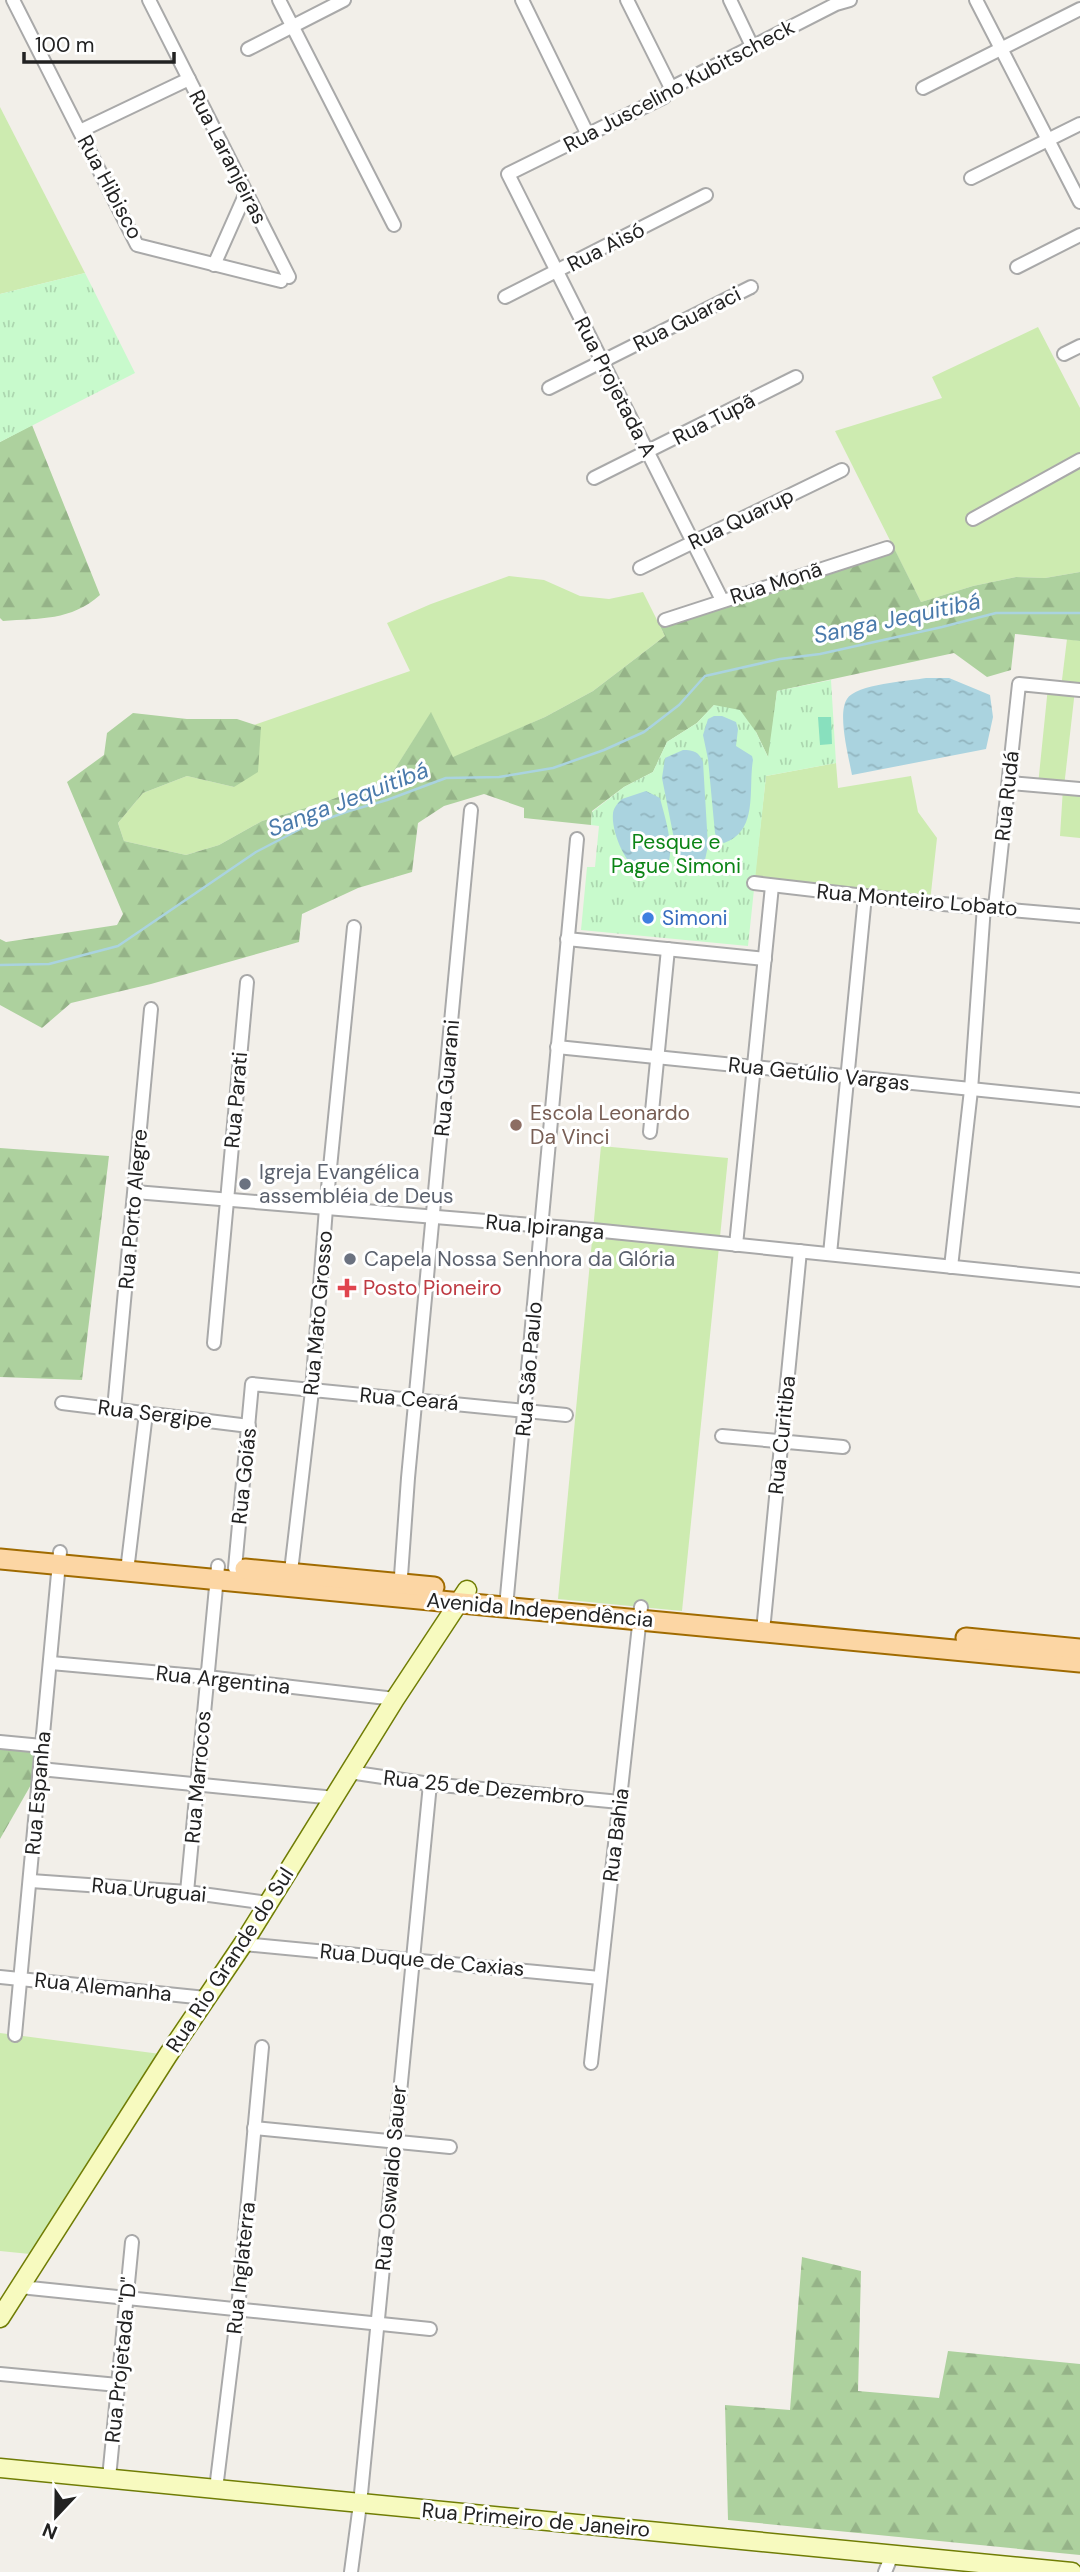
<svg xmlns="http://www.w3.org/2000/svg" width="1080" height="2572" font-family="'DM Sans',sans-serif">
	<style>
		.grass { fill: #cdebb0 }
		.forest { fill: url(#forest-firs) }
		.park { fill: url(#park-tufts) }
		.pitch { fill: #88e0be }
		.water { fill: url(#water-ripples) }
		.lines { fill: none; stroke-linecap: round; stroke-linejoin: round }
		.stream { stroke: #aad3df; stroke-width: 2.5 }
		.street-casing { stroke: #a9a9a9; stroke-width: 16 }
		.secondary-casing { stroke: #707d05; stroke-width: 21 }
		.primary-casing { stroke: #a06b00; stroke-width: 23 }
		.street { stroke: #fff; stroke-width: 12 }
		.secondary { stroke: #f7fabf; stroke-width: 18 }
		.primary { stroke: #fcd6a4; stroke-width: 19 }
		.shop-dot { fill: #3f7fe0; stroke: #fff; stroke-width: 2.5 }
		.education-dot { fill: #8d6e63; stroke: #fff; stroke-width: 2.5 }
		.worship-dot { fill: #6b7280; stroke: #fff; stroke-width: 2.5 }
		.health-dot { fill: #e0444e; stroke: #fff; stroke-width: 2.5 }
		.labels { text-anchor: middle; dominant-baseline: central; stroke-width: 6; stroke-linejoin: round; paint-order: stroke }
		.street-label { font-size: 21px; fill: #222; stroke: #fff }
		.park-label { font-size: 21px; fill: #0c8416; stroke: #fff }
		.shop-label { font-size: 21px; fill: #366cbe; stroke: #fff; text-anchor: start }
		.education-label { font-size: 21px; fill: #785e54; stroke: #fff; text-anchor: start }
		.worship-label { font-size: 21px; fill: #5b616d; stroke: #fff; text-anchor: start }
		.health-label { font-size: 21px; fill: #be3a42; stroke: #fff; text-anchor: start }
		.water-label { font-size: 23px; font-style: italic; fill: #4a7aab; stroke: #fff }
	</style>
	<defs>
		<pattern id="forest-firs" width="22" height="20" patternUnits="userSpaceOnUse" patternTransform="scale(1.75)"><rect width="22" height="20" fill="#add19e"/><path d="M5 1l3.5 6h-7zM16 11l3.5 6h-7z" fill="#95b388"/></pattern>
		<pattern id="park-tufts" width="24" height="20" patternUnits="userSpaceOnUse" patternTransform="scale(1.75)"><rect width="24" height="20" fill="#c8facc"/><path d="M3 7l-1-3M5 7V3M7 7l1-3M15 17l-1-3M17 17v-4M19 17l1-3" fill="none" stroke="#acd6af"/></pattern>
		<pattern id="water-ripples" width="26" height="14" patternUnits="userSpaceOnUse" patternTransform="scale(1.75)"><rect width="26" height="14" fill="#aad3df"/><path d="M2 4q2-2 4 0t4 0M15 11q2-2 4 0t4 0" fill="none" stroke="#92b5bf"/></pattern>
	</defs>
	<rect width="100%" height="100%" fill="#f2efe9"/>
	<g class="grass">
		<polygon points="0,107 85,273 0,294"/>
		<polygon points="1038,327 1080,408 1080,572 1045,578 1016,577 973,586 921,602 835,431 942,398 932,377"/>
		<polygon points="509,576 544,580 580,596 609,599 643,592 665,636 593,691 545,717 453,758 431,713 389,778 322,803 262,821 219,845 186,855 124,841 118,823 143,793 187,776 234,787 261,728 254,725 410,671 387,623 431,604"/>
		<polygon points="1067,639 1080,641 1080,690 1075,690 1064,787 1080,789 1080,838 1060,836 1063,788 1038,785 1048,687 1061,688"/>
		<polygon points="836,763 838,788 911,776 918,812 937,838 930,902 754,883 766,776"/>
		<polygon points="601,1146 728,1158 682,1611 558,1599"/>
		<polygon points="0,2033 168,2055 40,2255 0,2251"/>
	</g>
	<g class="forest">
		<path d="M32,425L100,595C71,621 40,618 3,621L0,618V442Z"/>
		<polygon points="893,546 921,602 973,586 1016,577 1045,578 1080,572 1080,641 1015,634 1011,670 987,677 954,653 777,691 769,759 756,732 714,705 697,723 667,742 653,772 624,787 592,811 591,825 524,818 524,808 484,794 444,806 418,823 412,872 358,888 302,914 299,942 151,984 71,1003 42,1028 0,1005 0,939 6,942 117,925 123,914 67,782 104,755 107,733 133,713 187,719 237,719 261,727 258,772 234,787 187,776 143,793 118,823 124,841 186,855 219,845 262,821 322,803 389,778 431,712 453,757 545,717 593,691 665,636 658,622"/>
		<polygon points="0,1148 109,1156 82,1380 0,1377"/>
		<polygon points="0,1742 42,1746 40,1769 0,1839"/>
		<polygon points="802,2257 861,2271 858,2391 939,2398 948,2351 1080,2364 1080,2555 728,2520 725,2405 790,2410"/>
	</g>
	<g class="park">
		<polygon points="85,273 135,373 0,442 0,294"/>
		<polygon points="831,680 836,763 766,776 748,946 581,930 587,867 595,867 599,826 591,825 592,812 624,787 653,772 667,742 697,723 714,705 740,710 756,732 768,757 777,691"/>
	</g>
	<polygon class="pitch" points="818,717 831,717 832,744 820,745"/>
	<g class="water">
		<path d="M926,678H949L990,695L993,717L986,749L852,775C849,758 837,714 847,699C856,684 909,681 926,678Z"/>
		<path d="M714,716H722L736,722L738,729L736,746L752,756L753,760C748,789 759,831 724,843L718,841L715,833L708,759L703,735L708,719Z"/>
		<path d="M683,750C694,750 699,752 703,762L708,846L703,869L698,861L691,865L695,873L682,867L678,859L662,778L665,758Z"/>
		<path d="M646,791L660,798C664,814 676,851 667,865L642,872L637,871C624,860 611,831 613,813C614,807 618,803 622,799Z"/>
	</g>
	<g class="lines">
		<polyline class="stream" points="0,965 49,964 118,946 256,852 304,827 349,811 387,800 446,778 499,777 553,768 604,750 644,732 679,705 705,676 780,659 820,654 942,627 996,613 1080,613"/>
		<defs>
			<g id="street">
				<polyline points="13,0 137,245 281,281"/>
				<polyline points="149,0 289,277"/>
				<polyline points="279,0 394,225"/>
				<polyline points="522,0 588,135"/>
				<polyline points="627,0 671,88"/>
				<polyline points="730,0 752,46"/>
				<polyline points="976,0 1080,202"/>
				<polyline points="248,49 344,0"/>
				<polyline points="923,88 1080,9"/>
				<polyline points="80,131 189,79"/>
				<polyline points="971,178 1080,124"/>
				<polyline points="214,265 246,193"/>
				<polyline points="1017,267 1080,235"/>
				<polyline points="505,297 706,195"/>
				<polyline points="1064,354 1080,346"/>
				<polyline points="549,388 751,287"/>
				<polyline points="594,478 796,377"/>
				<polyline points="973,519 1080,460"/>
				<polyline points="640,568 842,470"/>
				<polyline points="722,600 508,174 664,97 671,88 836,4 850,0"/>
				<polyline points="665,620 887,548"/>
				<polyline points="1009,783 1080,789"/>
				<polyline points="754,883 908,901 1080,916"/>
				<polyline points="995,907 1019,684 1080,690"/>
				<polyline points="567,939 765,959"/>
				<polyline points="557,1047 1080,1100"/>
				<polyline points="650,1132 668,949"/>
				<polyline points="135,1192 593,1230 1080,1280"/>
				<polyline points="736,1245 772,886"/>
				<polyline points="830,1254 865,896"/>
				<polyline points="951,1267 971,1090 984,906"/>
				<polyline points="214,1343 247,982"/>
				<polyline points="62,1403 249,1426"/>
				<polyline points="114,1409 151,1009"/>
				<polyline points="722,1436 843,1447"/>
				<polyline points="235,1568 252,1384 566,1415"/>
				<polyline points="127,1571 146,1413"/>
				<polyline points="290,1580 312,1391 326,1208 354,927"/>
				<polyline points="400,1590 408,1478 471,810"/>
				<polyline points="506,1607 577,839"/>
				<polyline points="763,1631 800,1251"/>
				<polyline points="51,1663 207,1677 395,1699"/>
				<polyline points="0,1742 42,1746"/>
				<polyline points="40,1769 335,1798"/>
				<polyline points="349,1772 430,1784 620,1802"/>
				<polyline points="31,1881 187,1892 268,1903"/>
				<polyline points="187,1892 218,1566"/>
				<polyline points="243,1944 600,1978"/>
				<polyline points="0,1977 206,1998"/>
				<polyline points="15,2035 60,1552"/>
				<polyline points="591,2063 641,1607"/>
				<polyline points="254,2128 450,2147"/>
				<polyline points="20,2287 430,2329"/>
				<polyline points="0,2374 118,2385"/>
				<polyline points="109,2478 132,2242"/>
				<polyline points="216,2489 238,2309 262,2047"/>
				<polyline points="351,2572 360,2504 430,1784"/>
				<polyline points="885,2572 892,2555"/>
			</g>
			<g id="secondary">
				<polyline points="0,2318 168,2055 243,1944 395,1699 467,1590"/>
				<polyline points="0,2468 1072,2572"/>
			</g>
			<g id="primary">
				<polyline points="0,1559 1080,1662"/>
				<polyline points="245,1569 434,1587"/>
				<polyline points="966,1638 1080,1649"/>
			</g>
		</defs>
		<use href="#street" class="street-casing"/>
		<use href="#secondary" class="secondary-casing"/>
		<use href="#primary" class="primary-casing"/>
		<use href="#street" class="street"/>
		<use href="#secondary" class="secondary"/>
		<use href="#primary" class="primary"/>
	</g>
	<circle class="shop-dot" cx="648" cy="918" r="7"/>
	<circle class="education-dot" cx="516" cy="1125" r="7"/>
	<g class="worship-dot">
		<circle cx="245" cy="1184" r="7"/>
		<circle cx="350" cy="1259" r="7"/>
	</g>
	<path class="health-dot" d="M343.5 1277.5h7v7h7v7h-7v7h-7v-7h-7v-7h7z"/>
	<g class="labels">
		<g class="street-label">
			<text transform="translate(679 86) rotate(-28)">Rua Juscelino Kubitscheck</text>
			<text transform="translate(228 157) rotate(63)">Rua Laranjeiras</text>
			<text transform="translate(110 187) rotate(62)">Rua Hibisco</text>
			<text transform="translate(606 247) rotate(-27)">Rua Aisó</text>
			<text transform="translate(687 319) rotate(-27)">Rua Guaraci</text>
			<text transform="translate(615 387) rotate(63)">Rua Projetada A</text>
			<text transform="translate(714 419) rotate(-27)">Rua Tupã</text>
			<text transform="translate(741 519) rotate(-26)">Rua Quarup</text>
			<text transform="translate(776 583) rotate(-18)">Rua Monã</text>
			<text transform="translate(1007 796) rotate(-84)">Rua Rudá</text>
			<text transform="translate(917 900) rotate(5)">Rua Monteiro Lobato</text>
			<text transform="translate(819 1074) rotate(6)">Rua Getúlio Vargas</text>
			<text transform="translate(447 1078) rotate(-85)">Rua Guarani</text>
			<text transform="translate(236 1100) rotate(-85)">Rua Parati</text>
			<text transform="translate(133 1209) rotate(-85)">Rua Porto Alegre</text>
			<text transform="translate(545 1227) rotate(5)">Rua Ipiranga</text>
			<text transform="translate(318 1313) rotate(-85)">Rua Mato Grosso</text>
			<text transform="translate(529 1369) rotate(-85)">Rua São Paulo</text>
			<text transform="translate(409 1399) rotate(5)">Rua Ceará</text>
			<text transform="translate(155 1414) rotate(7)">Rua Sergipe</text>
			<text transform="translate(782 1435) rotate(-84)">Rua Curitiba</text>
			<text transform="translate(244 1476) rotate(-84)">Rua Goiás</text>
			<text transform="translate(540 1610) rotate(5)">Avenida Independência</text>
			<text transform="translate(223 1680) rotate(6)">Rua Argentina</text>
			<text transform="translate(198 1777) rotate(-85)">Rua Marrocos</text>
			<text transform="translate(484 1788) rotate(6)">Rua 25 de Dezembro</text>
			<text transform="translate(38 1793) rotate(-85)">Rua Espanha</text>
			<text transform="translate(616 1835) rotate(-83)">Rua Bahia</text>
			<text transform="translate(149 1890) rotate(5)">Rua Uruguai</text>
			<text transform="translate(230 1960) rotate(-57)">Rua Rio Grande do Sul</text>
			<text transform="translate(422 1960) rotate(5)">Rua Duque de Caxias</text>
			<text transform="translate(103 1987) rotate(6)">Rua Alemanha</text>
			<text transform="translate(391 2178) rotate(-85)">Rua Oswaldo Sauer</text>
			<text transform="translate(241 2268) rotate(-84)">Rua Inglaterra</text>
			<text transform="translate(121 2360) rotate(-84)">Rua Projetada "D"</text>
			<text transform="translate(536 2520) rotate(5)">Rua Primeiro de Janeiro</text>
		</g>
		<g class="park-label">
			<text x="676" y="842">Pesque e<tspan x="676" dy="24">Pague Simoni</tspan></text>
		</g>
		<g class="shop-label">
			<text x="662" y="918">Simoni</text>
		</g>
		<g class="education-label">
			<text x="530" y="1113">Escola Leonardo<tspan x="530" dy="24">Da Vinci</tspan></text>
		</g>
		<g class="worship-label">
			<text x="259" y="1172">Igreja Evangélica<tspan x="259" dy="24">assembléia de Deus</tspan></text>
			<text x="364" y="1259">Capela Nossa Senhora da Glória</text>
		</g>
		<g class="health-label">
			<text x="363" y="1288">Posto Pioneiro</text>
		</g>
		<g class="water-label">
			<text transform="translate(897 618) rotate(-12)">Sanga Jequitibá</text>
			<text transform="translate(348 799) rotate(-21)">Sanga Jequitibá</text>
		</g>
	</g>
	<g transform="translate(56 2516) rotate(202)" stroke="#ffffff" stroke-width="5" paint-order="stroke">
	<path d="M0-5L12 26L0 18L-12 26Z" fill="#222222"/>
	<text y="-10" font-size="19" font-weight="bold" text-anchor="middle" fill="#222222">N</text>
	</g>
	<path d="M24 52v10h150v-10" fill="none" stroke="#222222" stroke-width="3.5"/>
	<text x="35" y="52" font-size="21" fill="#222222" stroke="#ffffff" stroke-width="5" paint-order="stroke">100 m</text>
</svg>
